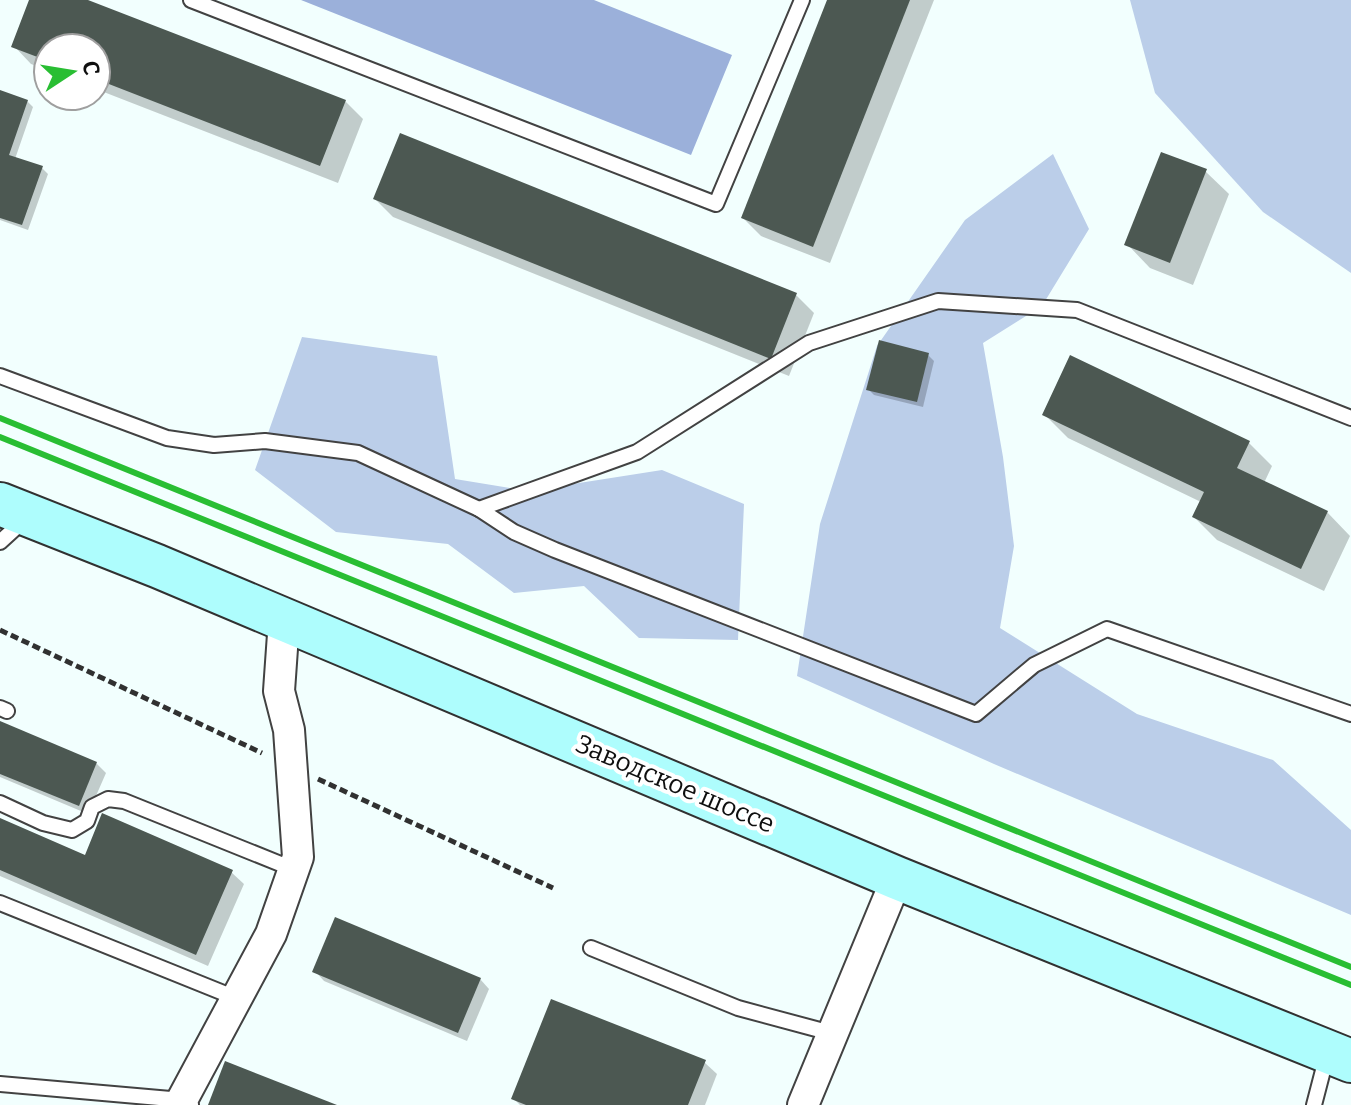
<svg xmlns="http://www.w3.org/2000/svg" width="1351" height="1105" font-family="Bitter,serif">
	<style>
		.green { fill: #bbcee9 }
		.forest { fill: #9bb0da }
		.shadow { fill: #0003 }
		.building { fill: #4c5852 }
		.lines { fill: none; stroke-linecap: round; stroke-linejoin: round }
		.service-casing { stroke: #424242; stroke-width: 18 }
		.minor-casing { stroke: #424242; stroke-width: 34 }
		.secondary-casing { stroke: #313131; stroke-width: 46 }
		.path { stroke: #313131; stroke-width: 5; stroke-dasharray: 8 4; stroke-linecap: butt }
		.service { stroke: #fff; stroke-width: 14 }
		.minor { stroke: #fff; stroke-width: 30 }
		.secondary { stroke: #aefdfd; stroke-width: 42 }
		.rail { stroke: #29be33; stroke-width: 6 }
		.labels { text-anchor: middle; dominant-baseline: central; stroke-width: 8; stroke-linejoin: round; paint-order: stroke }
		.street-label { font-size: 26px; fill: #0f0f0f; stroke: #fff }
	</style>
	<rect width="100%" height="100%" fill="#f2fffe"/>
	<g class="green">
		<polygon points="1130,0 1351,0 1351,273 1263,212 1155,93"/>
		<polygon points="1053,154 1089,229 1042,306 983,343 1003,457 1014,546 1000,628 1137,714 1273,760 1351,830 1351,915 994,764 797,676 820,524 877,346 965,220"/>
		<polygon points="302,337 437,356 455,479 528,491 662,470 744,504 738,640 639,638 584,586 514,593 448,544 336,532 255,470"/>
	</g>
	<polygon class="forest" points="301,0 594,0 732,55 691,155"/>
	<g class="shadow">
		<polygon points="31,0 82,0 345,101 363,119 338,183 96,89 96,48 48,48 48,70 31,64 14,46"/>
		<polygon points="829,0 934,0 830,263 761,236 743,218"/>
		<polygon points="0,92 27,101 33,107 15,159 42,168 48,174 28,230 0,220"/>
		<polygon points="1205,171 1229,194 1193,285 1150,268 1127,244"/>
		<polygon points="375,199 796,295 814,313 789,376 393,217"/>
		<polygon points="928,355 934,361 923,407 874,395 868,389"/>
		<polygon points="1045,415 1249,443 1272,466 1264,483 1327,512 1350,536 1324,591 1217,540 1194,517 1201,502 1068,438"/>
		<polygon points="0,723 96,763 106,773 88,814 0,777"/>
		<polygon points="0,820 86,857 231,872 244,884 208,966 0,876"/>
		<polygon points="315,971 480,979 489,989 467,1041 324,981"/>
		<polygon points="704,1062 717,1074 705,1105 520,1105 514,1099"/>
	</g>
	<g class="building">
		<polygon points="29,0 88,0 346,100 320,166 96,79 96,48 48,48 48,61 11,47"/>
		<polygon points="827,0 910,0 813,247 741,218"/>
		<polygon points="0,90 28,100 9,155 43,166 22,225 0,218"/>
		<polygon points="400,133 797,293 771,359 373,199"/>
		<polygon points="1161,152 1207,169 1170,263 1124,245"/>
		<polygon points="879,340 929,353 917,402 866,390"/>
		<polygon points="1070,355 1250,441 1237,468 1328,511 1301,569 1192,517 1204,492 1042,415"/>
		<polygon points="0,721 97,762 79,806 0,774"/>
		<polygon points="102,813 233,870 196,955 0,870 0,818 85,855"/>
		<polygon points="335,917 481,978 458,1033 312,972"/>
		<polygon points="551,999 706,1060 688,1105 526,1105 511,1099"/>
		<polygon points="225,1061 337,1105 208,1105"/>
	</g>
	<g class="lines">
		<defs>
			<g id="service">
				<polyline points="191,0 716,204 802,0"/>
				<polyline points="0,376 167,438 214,445 265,441 358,453 479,509 514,532 555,550 976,714 1034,665 1107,629 1351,714"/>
				<polyline points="479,509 637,452 809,343 938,301 1077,310 1351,418"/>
				<polyline points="0,542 23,521"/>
				<polyline points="0,708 7,711"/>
				<polyline points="0,803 43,823 72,830 87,821 92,807 108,799 124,801 293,869"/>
				<polyline points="0,903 236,998"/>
				<polyline points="591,948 738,1008 831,1033"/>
				<polyline points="0,1084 182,1100"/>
				<polyline points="1314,1105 1327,1055"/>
			</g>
			<g id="minor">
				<polyline points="183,1105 182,1100 271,934 298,857 289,730 279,691 284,620"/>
				<polyline points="803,1105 897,878"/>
			</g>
			<polyline id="secondary" points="0,504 157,566 897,878 1351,1061"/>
		</defs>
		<use href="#service" class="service-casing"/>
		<use href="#minor" class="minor-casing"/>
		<use href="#secondary" class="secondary-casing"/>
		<g class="path">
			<polyline points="0,630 262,753"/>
			<polyline points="318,779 553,888"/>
		</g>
		<use href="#service" class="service"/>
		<use href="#minor" class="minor"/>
		<use href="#secondary" class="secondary"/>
		<g class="rail">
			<polyline points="0,418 1351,967"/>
			<polyline points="0,437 1351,985"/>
		</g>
	</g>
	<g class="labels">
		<g class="street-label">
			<text transform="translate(675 784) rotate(23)">Заводское шоссе</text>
		</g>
	</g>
	<g transform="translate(72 72) rotate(78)"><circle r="38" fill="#ffffff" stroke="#9f9f9f" stroke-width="2"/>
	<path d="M0-6L14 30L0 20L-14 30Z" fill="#29be33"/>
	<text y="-12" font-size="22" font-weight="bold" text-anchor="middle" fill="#0f0f0f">С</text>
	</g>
</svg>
